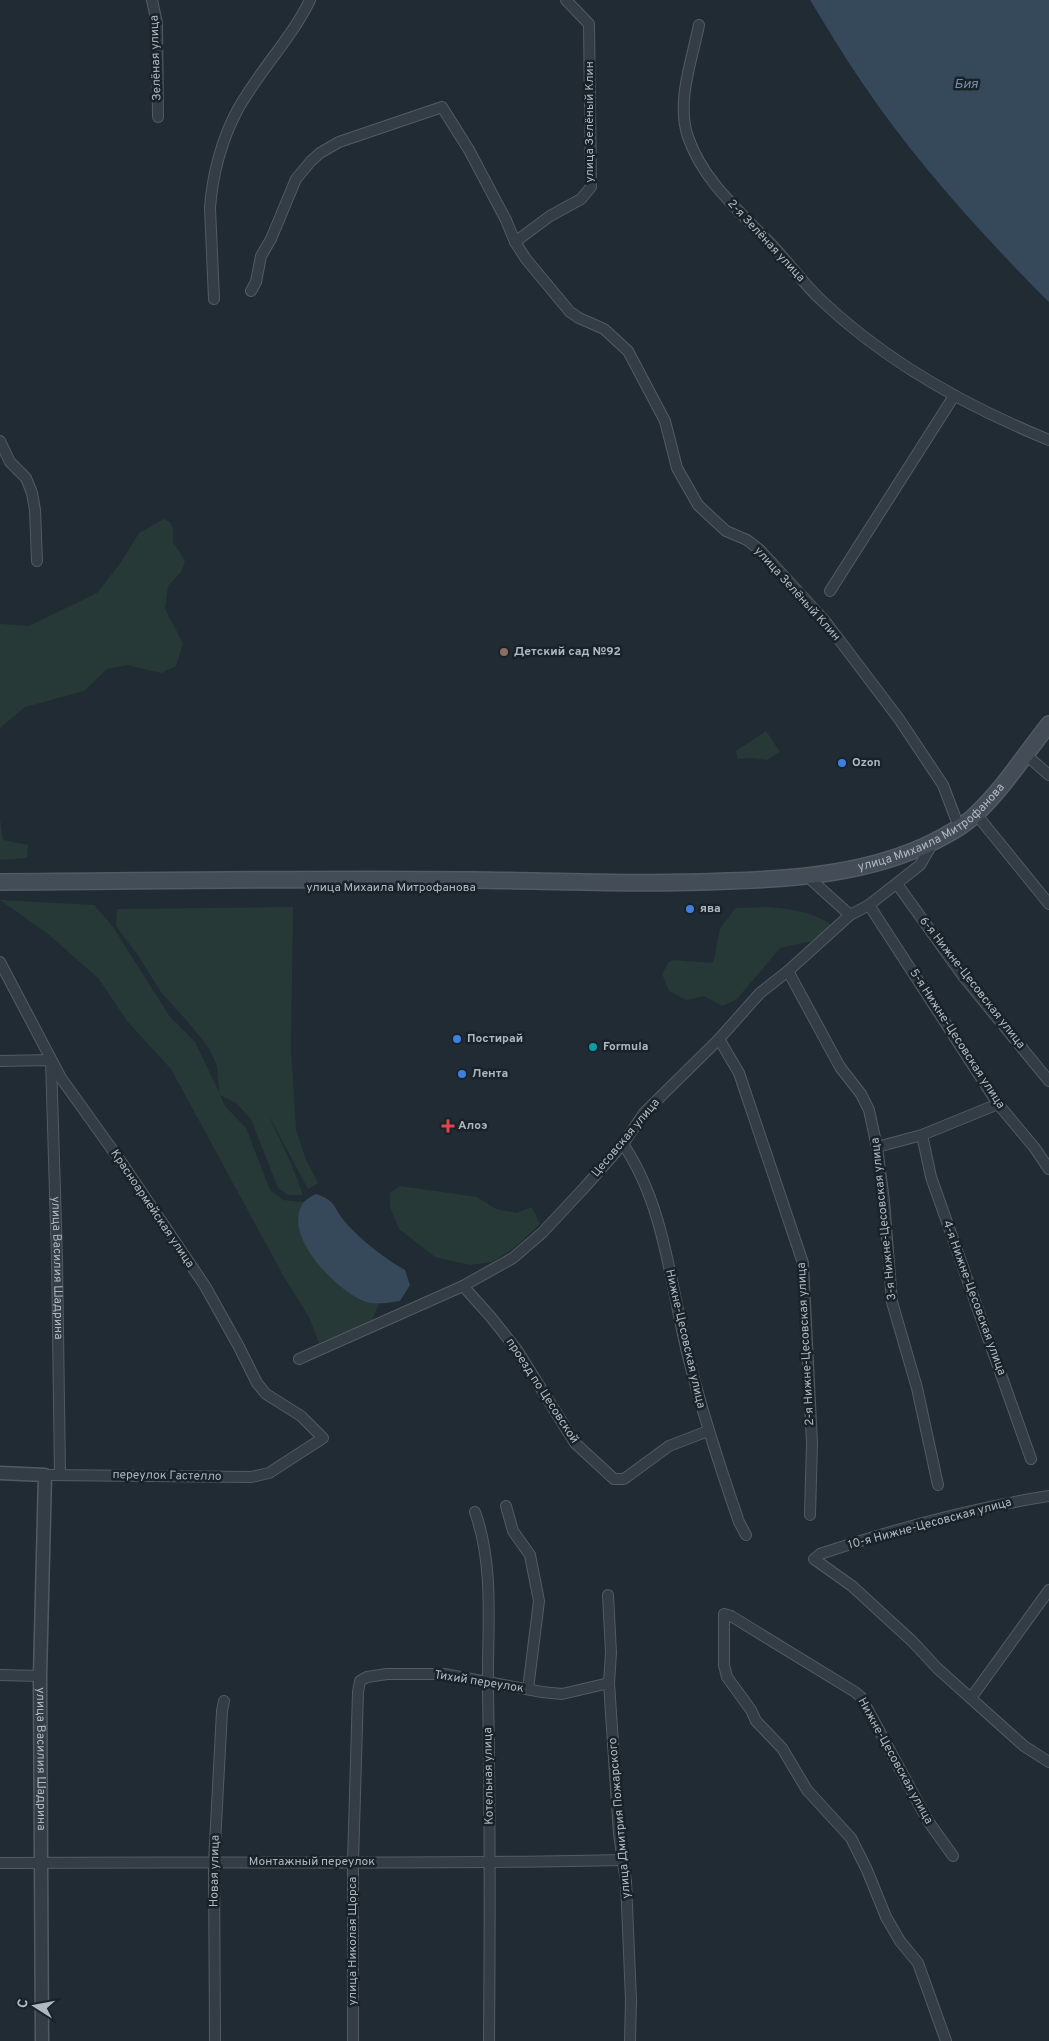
<svg xmlns="http://www.w3.org/2000/svg" width="1049" height="2041" font-family="Overpass,sans-serif">
	<style>
		.green { fill: #263937 }
		.water { fill: #36495a }
		.lines { fill: none; stroke-linecap: round; stroke-linejoin: round }
		.minor-casing { stroke: #525b62; stroke-width: 12 }
		.tertiary-casing { stroke: #525b62; stroke-width: 15 }
		.secondary-casing { stroke: #525b62; stroke-width: 18 }
		.minor { stroke: #343d45; stroke-width: 10 }
		.tertiary { stroke: #343d45; stroke-width: 12 }
		.secondary { stroke: #434c57; stroke-width: 15 }
		.education-dot { fill: #8d6e63; stroke: #1a2229; stroke-width: 2 }
		.shop-dot { fill: #3f7fe0; stroke: #1a2229; stroke-width: 2 }
		.culture-dot { fill: #0f9aa8; stroke: #1a2229; stroke-width: 2 }
		.health-dot { fill: #e0444e; stroke: #1a2229; stroke-width: 2 }
		.labels { text-anchor: middle; dominant-baseline: central; stroke-width: 5; stroke-linejoin: round; paint-order: stroke }
		.street-label { font-size: 12px; fill: #aeb8c1; stroke: #1a2229 }
		.poi-label { font-size: 12px; font-weight: bold; fill: #aeb8c1; stroke: #1a2229; text-anchor: start }
		.water-label { font-size: 14px; font-style: italic; fill: #718ca3; stroke: #1a2229 }
	</style>
	<rect width="100%" height="100%" fill="#212b34"/>
	<g class="green">
		<polygon points="164,519 170,522 173,529 173,543 180,552 185,562 181,572 168,586 165,609 183,643 176,666 161,673 128,665 107,669 84,691 25,707 0,728 0,624 29,626 97,593 119,565 139,533"/>
		<polygon points="766,731 780,752 767,760 753,758 738,759 736,751"/>
		<polygon points="0,818 3,840 28,845 27,858 0,860"/>
		<polygon points="0,900 94,905 113,927 170,1017 195,1042 219,1092 217,1066 209,1048 188,1022 161,992 137,954 116,926 117,909 293,907 291,1050 296,1129 306,1160 318,1183 308,1189 267,1112 291,1163 303,1195 288,1195 278,1188 251,1119 236,1103 220,1095 225,1106 246,1128 270,1190 283,1200 304,1202 298,1217 362,1301 379,1304 372,1320 319,1343 309,1317 284,1277 171,1069 127,1021 99,979 48,934"/>
		<path d="M768,907C793,909 810,911 832,925L813,941L780,948L736,1000L722,1006L704,996L686,1000L669,991L662,974L669,962L673,960L712,963L714,960L720,928L736,908Z"/>
		<polygon points="400,1186 477,1197 496,1209 517,1213 532,1207 540,1224 514,1248 492,1262 469,1265 435,1257 399,1229 390,1207 390,1193"/>
	</g>
	<g class="water">
		<path d="M810,0H1049V302C982,235 914,160 861,81C843,55 827,27 810,0Z"/>
		<path d="M316,1194C337,1201 333,1208 346,1223C361,1240 385,1259 405,1270L410,1285L400,1301C387,1303 373,1306 361,1300C334,1287 282,1235 303,1203C306,1199 312,1196 316,1194Z"/>
	</g>
	<g class="lines">
		<defs>
			<g id="minor">
				<polyline points="152,0 157,23 158,117"/>
				<path d="M699,25C692,60 676,102 688,137C703,180 737,209 768,241C787,260 802,282 821,300C885,361 968,407 1049,440"/>
				<polyline points="515,242 550,216 581,199 591,187 589,24 566,0"/>
				<polyline points="251,291 256,282 261,256 271,239 296,179 311,161 320,153 339,142 442,107 469,150 506,220 515,242 526,259 570,312 579,318 604,329 628,351 665,421 677,468 698,505 726,531 747,540 760,550 825,621 899,719 943,785 959,827"/>
				<path d="M214,299L210,208C212,176 222,138 238,109C259,71 291,39 310,0"/>
				<polyline points="0,441 10,462 26,478 32,493 35,510 37,561"/>
				<polyline points="830,591 954,396"/>
				<polyline points="1025,754 1049,775"/>
				<polyline points="976,814 1049,904"/>
				<polyline points="808,877 850,915"/>
				<polyline points="897,884 963,976 1049,1081"/>
				<polyline points="869,905 998,1104 1034,1147 1049,1169"/>
				<polyline points="0,962 61,1078 124,1166 205,1286 238,1345 257,1383 266,1394 301,1416 323,1438 269,1473 251,1477 45,1475"/>
				<polyline points="788,971 840,1067 861,1094 869,1110 877,1147 884,1201 892,1302 917,1388 938,1485"/>
				<polyline points="719,1039 739,1073 803,1263 812,1443 810,1515"/>
				<path id="s1" d="M0,1061L51,1060L57,1259L60,1475"/>
				<polyline points="922,1135 931,1177 1031,1459"/>
				<path d="M623,1144C665,1206 670,1284 688,1356C702,1412 720,1467 739,1522L746,1535"/>
				<polyline points="877,1147 922,1135 998,1104"/>
				<polyline points="463,1286 490,1316 517,1350 575,1443 614,1479 624,1479 669,1446 708,1431"/>
				<polyline points="299,1359 463,1286 513,1258 542,1233 584,1188 623,1144 644,1113 719,1039 760,993 788,971 850,915 869,905 920,865 934,841"/>
				<path d="M1049,1496C971,1508 895,1529 820,1554L814,1559L852,1586L913,1642L937,1668L1024,1746L1049,1762"/>
				<polyline points="506,1506 513,1531 530,1555 539,1601 528,1689"/>
				<path d="M475,1512C495,1568 487,1630 488,1689C490,1806 490,1923 489,2041"/>
				<polyline points="608,1595 611,1653 609,1683 619,1834 626,1882 631,2000 630,2041"/>
				<polyline points="0,1675 40,1676"/>
				<polyline points="971,1698 1049,1590"/>
				<path d="M0,1863C208,1861 416,1865 624,1860"/>
				<polyline points="215,2041 214,1862 222,1711 224,1701"/>
				<polyline points="353,2041 353,1862 358,1692 360,1681 367,1677 387,1674 444,1674 542,1692 562,1694 609,1683"/>
				<polyline points="946,2041 918,1963 900,1941 886,1917 867,1870 851,1838 807,1790 782,1748 756,1721 751,1710 727,1677 724,1665 724,1614 731,1616 855,1692 861,1697 928,1821 953,1856"/>
			</g>
			<g id="tertiary">
				<path id="s2" d="M0,1473L45,1475L40,1676L42,2041"/>
			</g>
			<g id="secondary">
				<path id="s3" d="M0,882C157,881 315,878 472,880C558,881 642,885 728,881C797,879 870,873 933,842C948,834 964,826 975,815C1004,788 1025,754 1049,724"/>
			</g>
		</defs>
		<use href="#minor" class="minor-casing"/>
		<use href="#tertiary" class="tertiary-casing"/>
		<use href="#secondary" class="secondary-casing"/>
		<use href="#minor" class="minor"/>
		<use href="#tertiary" class="tertiary"/>
		<use href="#secondary" class="secondary"/>
	</g>
	<circle class="education-dot" cx="504" cy="652" r="5"/>
	<g class="shop-dot">
		<circle cx="842" cy="763" r="5"/>
		<circle cx="690" cy="909" r="5"/>
		<circle cx="457" cy="1039" r="5"/>
		<circle cx="462" cy="1074" r="5"/>
	</g>
	<circle class="culture-dot" cx="593" cy="1047" r="5"/>
	<path class="health-dot" d="M445.5 1118.5h5v5h5v5h-5v5h-5v-5h-5v-5h5z"/>
	<g class="labels">
		<g class="street-label">
			<text transform="translate(156 58) rotate(-92)">Зелёная улица</text>
			<text transform="translate(590 122) rotate(-90)">улица Зелёный Клин</text>
			<text transform="translate(766 241) rotate(47)">2-я Зелёная улица</text>
			<text transform="translate(797 594) rotate(48)">улица Зелёный Клин</text>
			<text stroke="none"><textPath href="#s3" startOffset="944">улица Михаила Митрофанова</textPath></text>
			<text x="391" y="888">улица Михаила Митрофанова</text>
			<text transform="translate(972 983) rotate(52)">6-я Нижне-Цесовская улица</text>
			<text transform="translate(957 1039) rotate(57)">5-я Нижне-Цесовская улица</text>
			<text transform="translate(626 1138) rotate(-50)">Цесовская улица</text>
			<text transform="translate(152 1209) rotate(56)">Красноармейская улица</text>
			<text transform="translate(884 1219) rotate(-96)">3-я Нижне-Цесовская улица</text>
			<text stroke="none"><textPath href="#s1" startOffset="259">улица Василия Шадрина</textPath></text>
			<text transform="translate(974 1298) rotate(70)">4-я Нижне-Цесовская улица</text>
			<text transform="translate(685 1339) rotate(77)">Нижне-Цесовская улица</text>
			<text transform="translate(806 1344) rotate(-93)">2-я Нижне-Цесовская улица</text>
			<text transform="translate(542 1391) rotate(57)">проезд по Цесовской</text>
			<text transform="translate(167 1476) rotate(1)">переулок Гастелло</text>
			<text transform="translate(930 1524) rotate(-15)">10-я Нижне-Цесовская улица</text>
			<text transform="translate(479 1682) rotate(9)">Тихий переулок</text>
			<text stroke="none"><textPath href="#s2" startOffset="329">улица Василия Шадрина</textPath></text>
			<text transform="translate(895 1761) rotate(61)">Нижне-Цесовская улица</text>
			<text transform="translate(489 1776) rotate(-91)">Котельная улица</text>
			<text transform="translate(620 1818) rotate(-95)">улица Дмитрия Пожарского</text>
			<text x="312" y="1862">Монтажный переулок</text>
			<text transform="translate(215 1871) rotate(-89)">Новая улица</text>
			<text transform="translate(353 1941) rotate(-90)">улица Николая Щорса</text>
		</g>
		<g class="poi-label">
			<text x="514" y="652">Детский сад №92</text>
			<text x="852" y="763">Ozon</text>
			<text x="700" y="909">ява</text>
			<text x="467" y="1039">Постирай</text>
			<text x="603" y="1047">Formula</text>
			<text x="472" y="1074">Лента</text>
			<text x="458" y="1126">Алоэ</text>
		</g>
		<g class="water-label">
			<text x="966" y="84">Бия</text>
		</g>
	</g>
	<g transform="translate(35 2006) rotate(281)" stroke="#1a2229" stroke-width="4" paint-order="stroke">
	<path d="M0-4L9 19L0 12L-9 19Z" fill="#aeb8c1"/>
	<text y="-8" font-size="14" font-weight="bold" text-anchor="middle" fill="#aeb8c1">С</text>
	</g>
</svg>
